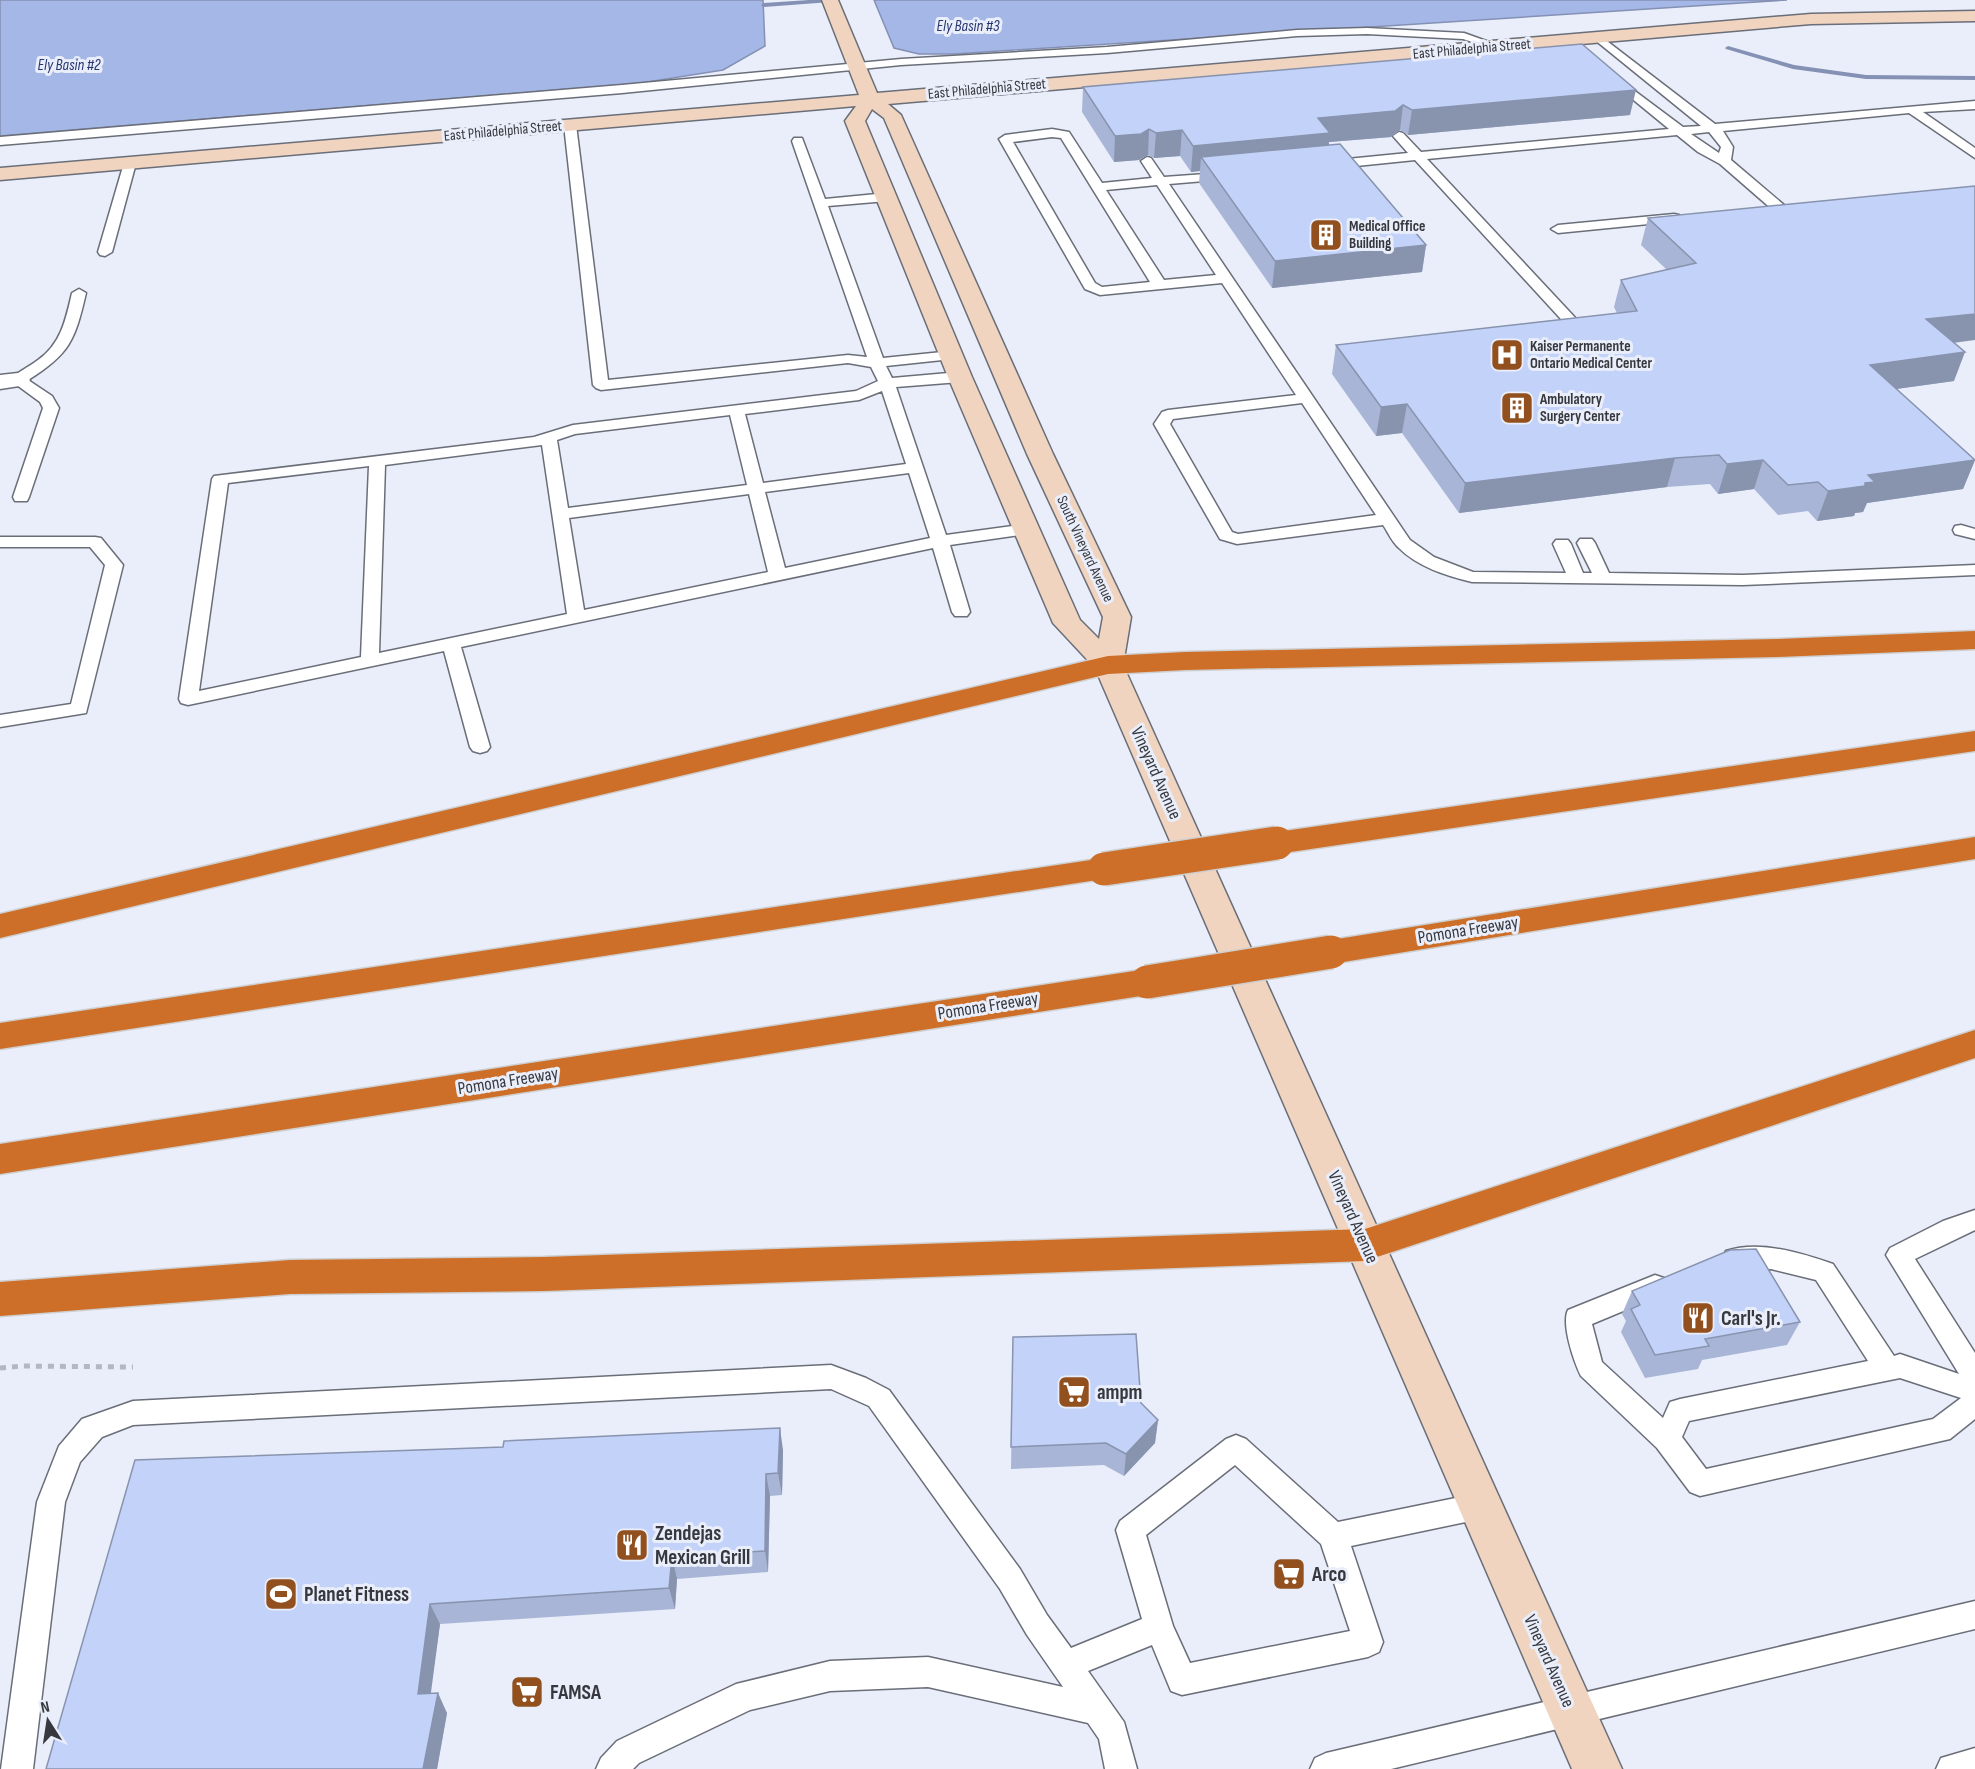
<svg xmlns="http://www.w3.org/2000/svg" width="1975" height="1769" font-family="'Sofia Sans Condensed',sans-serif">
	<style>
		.water { fill: #a5b7e7; stroke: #8491b4; stroke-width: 1.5 }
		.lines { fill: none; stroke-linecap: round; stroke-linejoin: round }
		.stream { fill: #8491b4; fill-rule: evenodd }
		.lane-casing { stroke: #6a6e78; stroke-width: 3 }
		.street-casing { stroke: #6a6e78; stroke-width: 3 }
		.secondary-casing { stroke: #6a6e78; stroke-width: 3 }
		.highway-casing { stroke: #cfcfd0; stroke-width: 3 }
		.path { stroke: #b3b7c1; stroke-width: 5; stroke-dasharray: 6 6; stroke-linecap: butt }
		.lane { fill: #fff; fill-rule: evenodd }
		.street { fill: #fff; fill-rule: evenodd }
		.secondary { fill: #f0d4bf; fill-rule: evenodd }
		.highway { fill: #cd6f29; fill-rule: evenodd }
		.highway-bridge-casing { stroke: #cfcfd0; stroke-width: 36; stroke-linecap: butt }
		.highway-bridge { stroke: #cd6f29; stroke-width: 33 }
		.wall { fill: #a8b5d6 }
		.shaded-wall { fill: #8893ae }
		.building { fill: #c3d2f9; stroke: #8893ae; stroke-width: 1.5 }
		.labels { text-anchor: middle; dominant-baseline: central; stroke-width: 6; stroke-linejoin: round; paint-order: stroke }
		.far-street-label { font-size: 15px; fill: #36383d; stroke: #e9eefa }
		.far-poi-label { font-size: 15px; font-weight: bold; fill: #36383d; stroke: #e9eefa; text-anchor: start }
		.far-water-label { font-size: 16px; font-style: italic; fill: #263670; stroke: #e9eefa }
		.street-label { font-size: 18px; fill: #36383d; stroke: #e9eefa }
		.near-poi-label { font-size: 21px; font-weight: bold; fill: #36383d; stroke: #e9eefa; text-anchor: start }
	</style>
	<rect width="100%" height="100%" fill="#e9eefa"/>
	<g class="water">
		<polygon points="0,0 763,0 765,46 723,70 641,83 0,136"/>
		<polygon points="874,0 1787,0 954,54 919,54 894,48"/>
	</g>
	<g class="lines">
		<g class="stream">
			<polygon points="809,0 834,0 831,2 764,7 761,5 764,3"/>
			<polygon points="1728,46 1794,65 1866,75 1975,76 1975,80 1866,79 1793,69 1726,49 1725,48"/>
		</g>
		<defs>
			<g id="lane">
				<polygon points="1367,28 1464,33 1503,47 1497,50 1463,39 1367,34 1297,36 1107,53 901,65 622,93 0,145 0,137 622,85 901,59 1107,47 1297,30"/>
				<path d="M1599,35L1715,124L1975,101V109L1923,112L1975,148V158L1909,113L1723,131L1733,147L1731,160L1784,205L1786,208L1779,212L1774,211L1720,164L1698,152L1677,135L1427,159L1581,324L1583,327L1576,331L1571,330L1415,160L1327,169L1321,165L1327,161L1408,153L1393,136L1399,132L1403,133L1421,152L1669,129L1608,79L1606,77L1612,74L1683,127L1701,126L1595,40V36ZM1709,132L1721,147L1719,153L1691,134Z"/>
				<path d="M570,121L576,125L608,380L848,355L867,357L792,141L794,138H802L825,199L887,193L894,197L887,201L828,206L883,358L952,351L959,355L952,359L886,366L892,378L960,372L968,377L960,382L896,387L946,535L1027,524L1035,529L1027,534L950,545L970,612L967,616H955L952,612L933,548L461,647L490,747L487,751L480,753L473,751L470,747L444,651L188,705L181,703L179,699L212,479L214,476L534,437L573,425L856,391L878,381L871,367L848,363L601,390L596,388L593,385L564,125ZM882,391L906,464L763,483L745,414L859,400ZM730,415L747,485L568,508L557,440L575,434ZM542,445L567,614L379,653L385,465ZM369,466L361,657L199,691L228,483ZM909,473L930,538L785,568L765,492ZM749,494L768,572L584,610L569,518Z"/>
				<path d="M1052,129L1069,132L1102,183L1152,178L1141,161L1147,157L1151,158L1164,177L1233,172L1234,175L1228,179L1169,184L1410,540L1434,557L1473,572L1566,573L1553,544L1556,540H1568L1571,544L1583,573H1592L1577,543L1580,539H1592L1595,543L1609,573L1743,575L1975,565V575L1743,585L1472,582C1447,576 1418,567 1399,548C1392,542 1388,532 1383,525L1237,544L1220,539L1154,424L1162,412L1168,410L1296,395L1222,283L1100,295L1085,289L999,139L1005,135ZM1052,137L1061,138L1150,282L1102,287L1095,283L1013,142ZM1157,185L1216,275L1164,280L1106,190ZM1302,403L1376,515L1238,534L1232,532L1170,424L1173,419Z"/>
				<polygon points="130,159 136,163 112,252 105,256 100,255 98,252 124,163"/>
				<polygon points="1674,214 1679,215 1681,218 1679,221 1558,233 1551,229 1558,225"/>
				<path d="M79,289L86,293C75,340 70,354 28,380L52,396L59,408L29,497L27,501H15L13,497L43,408L40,402L10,380C17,372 29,367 38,360C61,344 66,319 72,293Z"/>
				<polygon points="1961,525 1975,529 1975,539 1955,534 1953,530 1955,526"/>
				<polygon points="0,537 95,537 101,538 123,565 86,713 0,727 0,715 71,704 105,565 90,547 0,547"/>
				<path d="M1975,1210V1230L1915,1259L1975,1353V1419L1950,1439L1700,1496L1690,1492L1657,1448L1581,1376C1574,1362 1561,1324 1568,1310L1655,1275L1664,1278L1668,1286L1664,1294L1592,1324L1602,1362L1663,1418L1670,1402L1680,1399L1868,1361L1816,1280L1771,1269L1735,1270L1726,1267L1722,1259L1726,1251C1760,1240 1801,1253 1833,1264L1894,1356L1900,1354L1959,1374L1886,1255L1890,1248L1943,1221ZM1900,1378L1961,1398L1933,1419L1706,1469L1682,1437L1689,1421Z"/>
				<path d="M831,1365L866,1378L889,1390L1020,1569L1047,1615L1071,1648L1142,1619L1116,1530L1120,1521L1226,1439L1236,1435L1246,1439L1338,1522L1480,1493L1490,1497L1494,1506L1490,1515L1480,1519L1351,1546L1383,1642L1379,1652L1368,1657L1182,1695L1171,1691L1152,1645L1088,1671L1124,1722L1137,1769H1105L1099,1739L1088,1723L928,1687L830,1691L750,1710L639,1763L633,1769H596L601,1758L617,1741L736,1684L830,1661L928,1657L1063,1687L1027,1635L1000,1589L869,1406L831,1389L133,1425L102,1437L80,1462L65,1502L33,1769H1L37,1502L59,1446L82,1419L133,1401ZM1235,1465L1321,1544L1350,1631L1190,1663L1173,1626L1146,1535Z"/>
				<polygon points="1975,1601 1975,1629 1391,1769 1310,1769 1315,1758 1326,1753"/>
				<polygon points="1975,1748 1975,1769 1936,1769 1941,1758"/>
			</g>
			<polygon id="street" points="18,373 26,375 30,380 26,385 0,389 0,375"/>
			<path id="secondary" d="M822,0H838L877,93L1811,14L1975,11V21L1811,24L888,104L901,115L1053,454L1131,617L1123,665L1622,1769H1572L1095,668L1053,623L948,377L845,121L856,106L0,180V168L859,95ZM872,109L884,118L1027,454L1103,617L1099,639L1080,620L972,377L865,121Z"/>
			<g id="highway">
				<polygon points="1975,631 1975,649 1777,657 1185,670 1108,674 0,938 0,914 1108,656 1185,652 1777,639"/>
				<polygon points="1975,731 1975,751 1277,854 1266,851 1261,843 1266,835 1277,832"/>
				<polygon points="1975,837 1975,859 1331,964 1319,961 1314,952 1319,943 1331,940"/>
				<polygon points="1104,858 1116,861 1120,869 1116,877 0,1049 0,1023"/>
				<polygon points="1147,969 1159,973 1164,982 1159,991 1147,995 0,1174 0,1144"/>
				<polygon points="1975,1030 1975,1058 1365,1261 544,1291 290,1294 0,1316 0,1282 290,1260 544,1257 1365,1229"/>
			</g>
		</defs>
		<use href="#lane" class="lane-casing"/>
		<use href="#street" class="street-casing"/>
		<use href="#secondary" class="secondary-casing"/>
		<use href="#highway" class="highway-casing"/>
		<polyline class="path" points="0,1368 22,1366 133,1367"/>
		<use href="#lane" class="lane"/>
		<use href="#street" class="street"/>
		<use href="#secondary" class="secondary"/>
		<use href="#highway" class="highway"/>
		<defs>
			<g id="highway-bridge">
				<polyline points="1104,869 1277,843"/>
				<polyline points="1147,982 1331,952"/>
			</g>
		</defs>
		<use href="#highway-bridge" class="highway-bridge-casing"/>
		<use href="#highway-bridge" class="highway-bridge"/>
	</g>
	<g class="wall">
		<polygon points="1083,87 1630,115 1408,135 1400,130 1391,137 1329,142 1329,145 1426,245 1422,272 1272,288 1199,183 1200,171 1191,172 1180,156 1154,158 1148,155 1139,160 1114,162 1082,112"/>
		<polygon points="1648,218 1954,343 1954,381 1896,389 1975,460 1963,489 1867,503 1863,512 1855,513 1854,516 1817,521 1808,511 1778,515 1754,489 1718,494 1710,484 1667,487 1459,513 1402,433 1376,436 1332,374 1336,345 1617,313 1614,307 1621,280 1667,270 1641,245"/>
		<polygon points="1632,1291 1800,1322 1787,1345 1702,1360 1698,1369 1645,1378 1621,1332 1626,1321 1622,1314"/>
		<polygon points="1013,1337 1141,1403 1158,1420 1155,1443 1124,1476 1104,1465 1011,1469"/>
		<polygon points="783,1450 782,1495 770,1496 768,1572 677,1579 675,1609 440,1624 430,1694 447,1713 437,1769 46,1769"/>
	</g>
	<g class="shaded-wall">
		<polygon points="1636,90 1630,115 1408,135 1412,110"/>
		<polygon points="1403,105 1400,130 1391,137 1329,142 1327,159 1201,157 1200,171 1191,172 1193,146 1318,118"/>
		<polygon points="1149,129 1148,155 1139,160 1114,162 1115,136"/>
		<polygon points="1182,130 1180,156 1154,158 1156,133"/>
		<polygon points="1426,245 1422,272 1272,288 1275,261"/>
		<polygon points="1975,314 1975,340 1915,348 1926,319"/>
		<polygon points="1965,352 1954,381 1860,394 1870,365"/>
		<polygon points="1407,404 1402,433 1376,436 1381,407"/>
		<polygon points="1675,458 1667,487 1459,513 1465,483"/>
		<polygon points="1763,460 1754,489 1718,494 1727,464"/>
		<polygon points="1975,460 1963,489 1867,503 1863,512 1855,513 1854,516 1817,521 1828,491 1868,475"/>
		<polygon points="1158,1420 1155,1443 1124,1476 1126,1454"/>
		<polygon points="780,1428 783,1450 782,1495 778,1473"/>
		<polygon points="766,1474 770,1496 768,1572 765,1551"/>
		<polygon points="672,1557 677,1579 675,1609 669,1588"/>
		<polygon points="430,1604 440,1624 428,1715 418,1694"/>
		<polygon points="438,1693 447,1713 437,1769 423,1769"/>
	</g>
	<g class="building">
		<polygon points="1582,44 1636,90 1412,110 1403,105 1395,111 1318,118 1330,133 1193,146 1182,130 1156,133 1149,129 1141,134 1115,136 1083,87"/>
		<polygon points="1340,144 1426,245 1275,261 1201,157"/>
		<polygon points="1975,186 1975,314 1926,319 1965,352 1870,365 1975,460 1868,475 1875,482 1865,483 1865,486 1828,491 1818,482 1788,485 1763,460 1727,464 1719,455 1675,458 1465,483 1407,404 1381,407 1336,345 1637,311 1621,280 1696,263 1648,218"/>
		<polygon points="1756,1249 1800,1322 1705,1339 1709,1346 1655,1355 1631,1309 1640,1305 1632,1291 1730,1250"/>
		<polygon points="1136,1334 1141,1403 1158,1420 1126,1454 1106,1443 1011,1447 1013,1337"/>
		<polygon points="780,1428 778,1473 766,1474 765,1551 672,1557 669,1588 430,1604 418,1694 438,1693 423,1769 46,1769 135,1460 503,1447 504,1441"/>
	</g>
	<defs>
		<symbol id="building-square" viewBox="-11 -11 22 22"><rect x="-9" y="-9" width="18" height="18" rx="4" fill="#92501f" stroke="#e9eefa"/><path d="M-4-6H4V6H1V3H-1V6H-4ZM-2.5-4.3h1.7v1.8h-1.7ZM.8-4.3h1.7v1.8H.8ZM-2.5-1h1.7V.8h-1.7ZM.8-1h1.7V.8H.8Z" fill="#fff"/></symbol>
		<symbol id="hospital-square" viewBox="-11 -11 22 22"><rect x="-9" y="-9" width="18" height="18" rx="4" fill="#92501f" stroke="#e9eefa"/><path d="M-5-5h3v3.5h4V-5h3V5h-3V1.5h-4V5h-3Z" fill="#fff"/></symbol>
		<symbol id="restaurant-square" viewBox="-11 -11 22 22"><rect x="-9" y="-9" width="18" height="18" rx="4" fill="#92501f" stroke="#e9eefa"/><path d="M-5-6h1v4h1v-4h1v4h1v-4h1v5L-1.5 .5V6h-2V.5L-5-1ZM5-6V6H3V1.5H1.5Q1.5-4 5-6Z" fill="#fff"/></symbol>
		<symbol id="supermarket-square" viewBox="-11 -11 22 22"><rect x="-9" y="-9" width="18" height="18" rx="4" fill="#92501f" stroke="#e9eefa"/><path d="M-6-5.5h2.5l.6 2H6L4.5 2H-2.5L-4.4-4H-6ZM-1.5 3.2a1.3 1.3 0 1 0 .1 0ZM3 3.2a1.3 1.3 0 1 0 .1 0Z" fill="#fff"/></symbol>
		<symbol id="stadium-square" viewBox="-11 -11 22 22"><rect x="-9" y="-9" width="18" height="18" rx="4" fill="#92501f" stroke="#e9eefa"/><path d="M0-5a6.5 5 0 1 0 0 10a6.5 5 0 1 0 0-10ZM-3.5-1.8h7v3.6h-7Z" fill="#fff"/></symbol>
	</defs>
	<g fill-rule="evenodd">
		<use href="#building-square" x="1307" y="216" width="38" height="38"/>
		<use href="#hospital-square" x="1488" y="336" width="38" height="38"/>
		<use href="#building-square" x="1498" y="389" width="38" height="38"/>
		<use href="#restaurant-square" x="1679" y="1299" width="38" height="38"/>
		<use href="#supermarket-square" x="1055" y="1373" width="38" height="38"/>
		<use href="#restaurant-square" x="613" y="1526" width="38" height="38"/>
		<use href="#supermarket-square" x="1270" y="1555" width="38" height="38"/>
		<use href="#stadium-square" x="262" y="1575" width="38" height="38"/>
		<use href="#supermarket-square" x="508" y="1673" width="38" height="38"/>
	</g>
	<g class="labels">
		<g class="far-street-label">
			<text transform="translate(1472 49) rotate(-5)">East Philadelphia Street</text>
			<text transform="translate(987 89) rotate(-5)">East Philadelphia Street</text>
			<text transform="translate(503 131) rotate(-5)">East Philadelphia Street</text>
			<text transform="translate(1085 549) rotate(65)">South Vineyard Avenue</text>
		</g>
		<g class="far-poi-label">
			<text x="1349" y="226">Medical Office<tspan x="1349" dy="17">Building</tspan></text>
			<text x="1530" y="346">Kaiser Permanente<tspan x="1530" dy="17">Ontario Medical Center</tspan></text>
			<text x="1540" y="399">Ambulatory<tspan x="1540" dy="17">Surgery Center</tspan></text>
		</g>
		<g class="far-water-label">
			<text x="968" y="26">Ely Basin #3</text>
			<text x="69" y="65">Ely Basin #2</text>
		</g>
		<g class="street-label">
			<text transform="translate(1156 773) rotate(66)">Vineyard Avenue</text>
			<text transform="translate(1468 930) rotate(-9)">Pomona Freeway</text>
			<text transform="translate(988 1006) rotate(-9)">Pomona Freeway</text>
			<text transform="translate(508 1081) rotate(-9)">Pomona Freeway</text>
			<text transform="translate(1353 1217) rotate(66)">Vineyard Avenue</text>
			<text transform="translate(1549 1661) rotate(66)">Vineyard Avenue</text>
		</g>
		<g class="near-poi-label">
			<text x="1721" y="1318">Carl's Jr.</text>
			<text x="1097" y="1392">ampm</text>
			<text x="655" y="1533">Zendejas<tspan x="655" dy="24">Mexican Grill</tspan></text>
			<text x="1312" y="1574">Arco</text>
			<text x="304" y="1594">Planet Fitness</text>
			<text x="550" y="1692">FAMSA</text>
		</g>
	</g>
	<g transform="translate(48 1721) rotate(348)" stroke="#e9eefa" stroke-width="4.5" paint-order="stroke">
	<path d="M0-4.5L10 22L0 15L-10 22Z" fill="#36383d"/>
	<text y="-9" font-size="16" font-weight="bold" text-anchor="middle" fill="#36383d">N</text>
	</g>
</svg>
